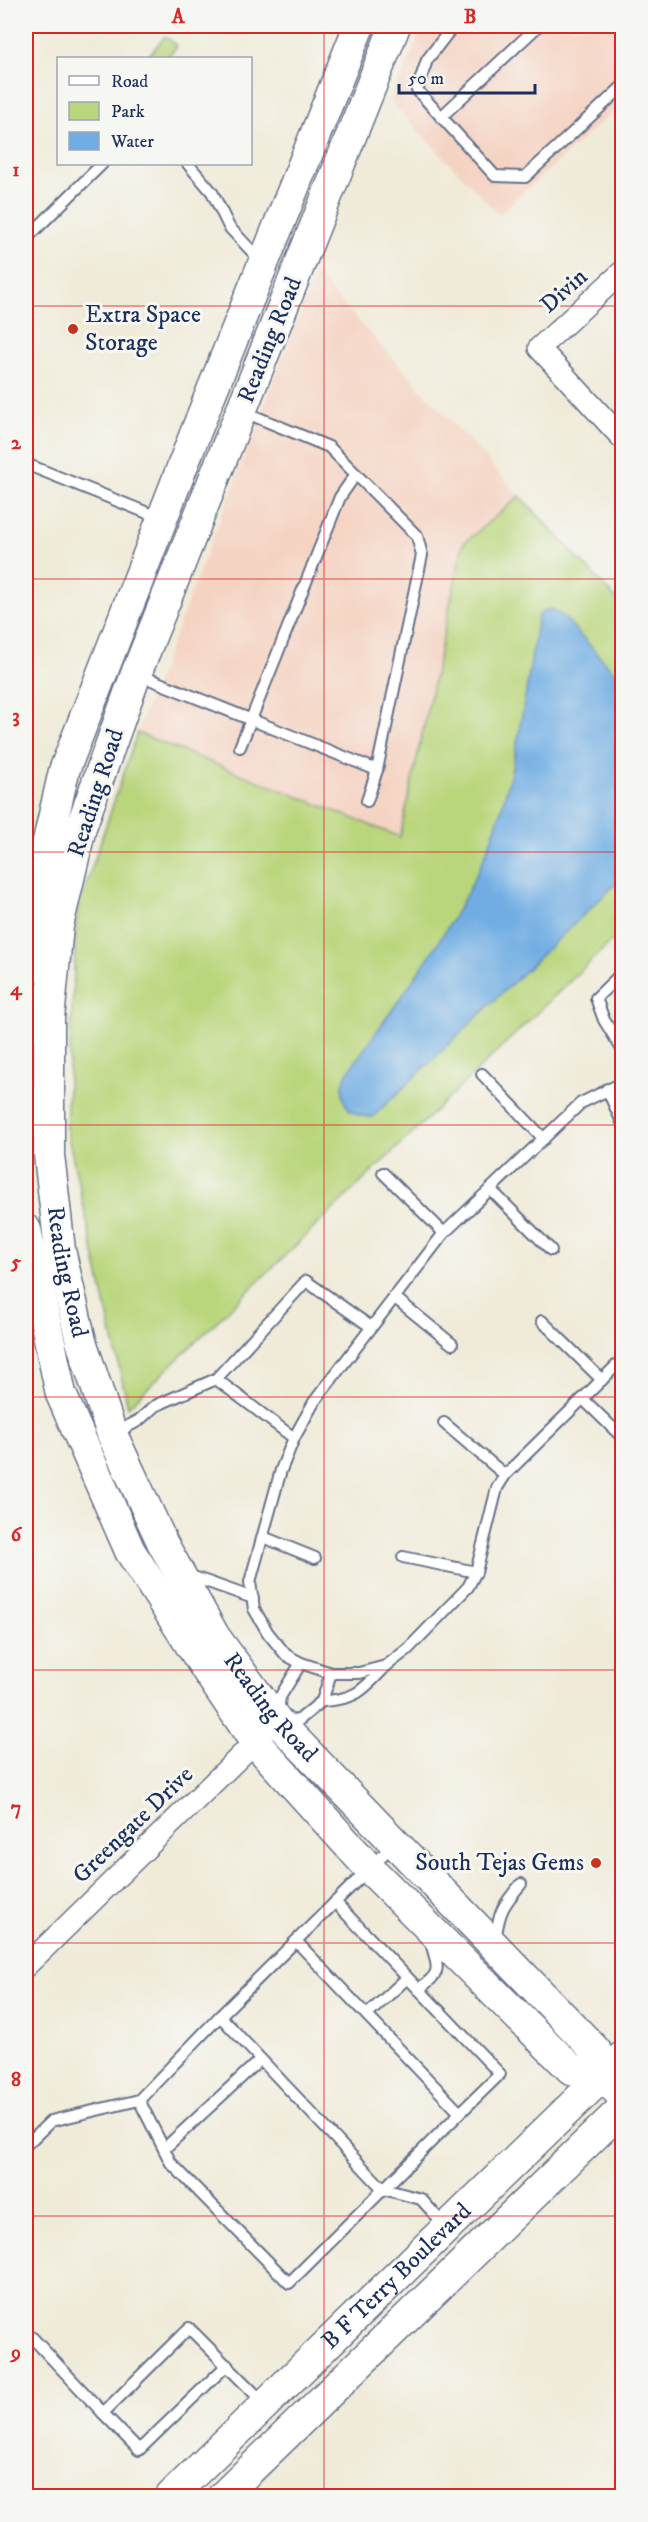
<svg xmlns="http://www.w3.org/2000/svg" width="648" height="2522" font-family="'IM FELL DW Pica',serif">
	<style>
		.built { fill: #f5d3c2 }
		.green { fill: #bad67c; stroke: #6a826d; stroke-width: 1.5 }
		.water { fill: #71ade3; stroke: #466ea0; stroke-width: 1.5 }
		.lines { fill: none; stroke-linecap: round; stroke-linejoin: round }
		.lane-casing { stroke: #667189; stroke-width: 14 }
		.street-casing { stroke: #667189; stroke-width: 24 }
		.secondary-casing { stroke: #667189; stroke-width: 33 }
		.lane { stroke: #fff; stroke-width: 10 }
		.street { stroke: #fff; stroke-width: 21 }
		.secondary { stroke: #fff; stroke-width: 30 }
		.grid { fill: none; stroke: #d62828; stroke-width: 1.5; stroke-opacity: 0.55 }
		.poi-dot { fill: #c8321e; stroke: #f6f6f2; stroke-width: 2 }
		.labels { text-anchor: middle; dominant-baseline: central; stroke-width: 6; stroke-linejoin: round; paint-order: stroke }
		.street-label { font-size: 24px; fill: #1b2f5e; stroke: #f6f6f2 }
		.poi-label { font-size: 24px; fill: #1b2f5e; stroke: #f6f6f2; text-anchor: start }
		.neatline { fill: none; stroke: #d62828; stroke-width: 2 }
		.grid-label { font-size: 20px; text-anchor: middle; font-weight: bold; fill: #d62828 }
	</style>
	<rect width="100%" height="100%" fill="#f6f6f2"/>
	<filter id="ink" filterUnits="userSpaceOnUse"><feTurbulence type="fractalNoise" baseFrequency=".0167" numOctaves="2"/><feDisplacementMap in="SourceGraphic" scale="12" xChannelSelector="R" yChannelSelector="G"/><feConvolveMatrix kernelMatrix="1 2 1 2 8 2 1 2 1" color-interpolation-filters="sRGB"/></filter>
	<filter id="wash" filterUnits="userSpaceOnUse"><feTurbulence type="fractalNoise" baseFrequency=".008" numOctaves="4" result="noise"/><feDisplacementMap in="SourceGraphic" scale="24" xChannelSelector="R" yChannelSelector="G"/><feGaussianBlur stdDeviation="1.35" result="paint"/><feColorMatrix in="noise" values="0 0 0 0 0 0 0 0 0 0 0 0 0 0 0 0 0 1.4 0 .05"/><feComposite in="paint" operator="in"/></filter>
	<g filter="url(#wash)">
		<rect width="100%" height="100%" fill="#f0ebd9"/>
		<g class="built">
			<polygon points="423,26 622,26 622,103 499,215 390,101"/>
			<polygon points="315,274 520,496 463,544 400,837 137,733"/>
		</g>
		<g class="green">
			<polygon points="165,36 177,46 167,58 147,58"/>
			<polygon points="520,496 622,605 622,931 128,1407 66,1127 77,912 137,733 400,837 463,544"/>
		</g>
		<path class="water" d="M546,610H554L565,618L622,681V878L373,1117C346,1117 337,1099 346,1075C392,1008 445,942 479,869C515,792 524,699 538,616Z"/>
	</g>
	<g filter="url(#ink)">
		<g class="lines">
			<defs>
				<g id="lane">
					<polyline points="453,26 427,60 417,90 495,176 525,177 622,87"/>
					<polyline points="441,117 538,26"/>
					<polyline points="188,164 212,192 229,227 261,261"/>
					<polyline points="26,239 102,164"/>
					<polyline points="242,411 329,447 417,536 422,555 377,770 367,801"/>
					<polyline points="26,464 160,518"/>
					<polyline points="137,674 377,770"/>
					<polyline points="240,747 340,497 356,474"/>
					<polyline points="622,973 596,998 604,1020 622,1049"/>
					<polyline points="26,1028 46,1030"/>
					<polyline points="482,1074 544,1139"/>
					<polyline points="622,1083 581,1103 444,1233 314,1402 294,1438 281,1470 250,1582 254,1609 268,1633 286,1655 301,1663 331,1673 359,1673 386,1666 408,1649 468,1587 476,1572 497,1488 505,1475 622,1360"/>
					<polyline points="607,1089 622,1122"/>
					<polyline points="383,1173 444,1233"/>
					<polyline points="490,1189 551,1250"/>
					<polyline points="394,1297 452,1344"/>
					<polyline points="542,1321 602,1380"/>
					<polyline points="216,1379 306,1281 371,1327"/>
					<polyline points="583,1399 622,1437"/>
					<polyline points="444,1423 505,1475"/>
					<polyline points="115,1433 138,1421 155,1406 216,1379 294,1438"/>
					<polyline points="263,1537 315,1558"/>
					<polyline points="403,1557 476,1572"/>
					<polyline points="188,1575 253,1598"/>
					<polyline points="301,1663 280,1697 277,1721 299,1720 322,1701 331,1673"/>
					<path d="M322,1701C356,1700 363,1690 386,1666"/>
					<polyline points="335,1902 500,2074 460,2113"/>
					<path d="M495,1941C499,1912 502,1906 521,1884"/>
					<path d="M418,1989C445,1972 437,1967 430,1939"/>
					<polyline points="367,2015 407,1978"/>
					<polyline points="220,2016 383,2189 421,2199 446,2227"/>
					<polyline points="139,2100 171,2163 289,2283 460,2113 296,1941"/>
					<polyline points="26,2145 51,2121 139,2100 220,2016 393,1845"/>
					<polyline points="165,2148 260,2060"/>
					<polyline points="26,2331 103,2413 189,2328 263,2402"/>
					<polyline points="103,2413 139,2450 227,2365"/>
				</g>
				<g id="street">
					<polyline points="622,272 539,348 622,438"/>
					<polyline points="26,1966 263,1734"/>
				</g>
				<g id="secondary">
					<path id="s1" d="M395,26L136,674L81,827L58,926L49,1019V1155L60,1250L81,1341L112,1434L163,1544L215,1637L277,1721L596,2051L603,2076L622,2096"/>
					<polyline points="26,971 30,920 64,771 209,398 359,26"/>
					<polyline points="26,1230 61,1394 130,1551 208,1672 255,1742 369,1868 571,2069 603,2076"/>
					<path id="s2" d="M171,2496L622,2057"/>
					<polyline points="223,2496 622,2109"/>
				</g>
			</defs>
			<use href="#lane" class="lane-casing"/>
			<use href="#street" class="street-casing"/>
			<use href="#secondary" class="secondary-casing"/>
			<use href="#lane" class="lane"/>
			<use href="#street" class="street"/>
			<use href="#secondary" class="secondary"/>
		</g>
	</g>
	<path class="grid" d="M324,26V2496M26,306H622M26,579H622M26,852H622M26,1125H622M26,1397H622M26,1670H622M26,1943H622M26,2216H622"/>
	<g class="poi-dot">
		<circle cx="73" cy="329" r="6"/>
		<circle cx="596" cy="1863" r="6"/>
	</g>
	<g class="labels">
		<g class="street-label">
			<text transform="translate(564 291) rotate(-42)">Divin</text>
			<text transform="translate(270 340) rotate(-68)">Reading Road</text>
			<text transform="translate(96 793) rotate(-72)">Reading Road</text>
			<text stroke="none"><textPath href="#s1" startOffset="1310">Reading Road</textPath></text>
			<text stroke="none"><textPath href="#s1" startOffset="1796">Reading Road</textPath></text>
			<text transform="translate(133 1825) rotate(-44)">Greengate Drive</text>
			<text stroke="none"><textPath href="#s2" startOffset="315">B F Terry Boulevard</textPath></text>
		</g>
		<g class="poi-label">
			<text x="85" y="315">Extra Space<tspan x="85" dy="28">Storage</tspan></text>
			<text x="584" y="1863" text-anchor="end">South Tejas Gems</text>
		</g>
	</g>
	<rect width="648" height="2522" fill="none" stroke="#f6f6f2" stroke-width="66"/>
	<rect x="57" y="57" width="195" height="108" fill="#f6f6f2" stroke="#9ea6b7" stroke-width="1.5"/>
	<rect x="69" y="76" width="30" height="9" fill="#ffffff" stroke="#9ea6b7" stroke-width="1.5"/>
	<text x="111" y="87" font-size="18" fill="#1b2f5e">Road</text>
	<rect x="69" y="102" width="30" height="18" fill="#bad67c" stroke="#9ea6b7" stroke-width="1.5"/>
	<text x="111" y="117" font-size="18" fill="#1b2f5e">Park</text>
	<rect x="69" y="132" width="30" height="18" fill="#71ade3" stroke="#9ea6b7" stroke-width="1.5"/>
	<text x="111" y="147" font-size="18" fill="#1b2f5e">Water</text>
	<path d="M399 84v9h136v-9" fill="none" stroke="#1b2f5e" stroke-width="3"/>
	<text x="408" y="84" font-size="18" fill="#1b2f5e" stroke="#f6f6f2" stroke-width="4.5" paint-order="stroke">50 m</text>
	<rect x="33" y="33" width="582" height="2456" class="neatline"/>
	<g class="grid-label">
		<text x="178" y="23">A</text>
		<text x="470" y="23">B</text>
		<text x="16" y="176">1</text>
		<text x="16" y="449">2</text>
		<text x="16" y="722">3</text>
		<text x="16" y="995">4</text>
		<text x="16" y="1268">5</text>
		<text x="16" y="1541">6</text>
		<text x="16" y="1814">7</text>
		<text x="16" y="2086">8</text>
		<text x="16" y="2359">9</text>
	</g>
</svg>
